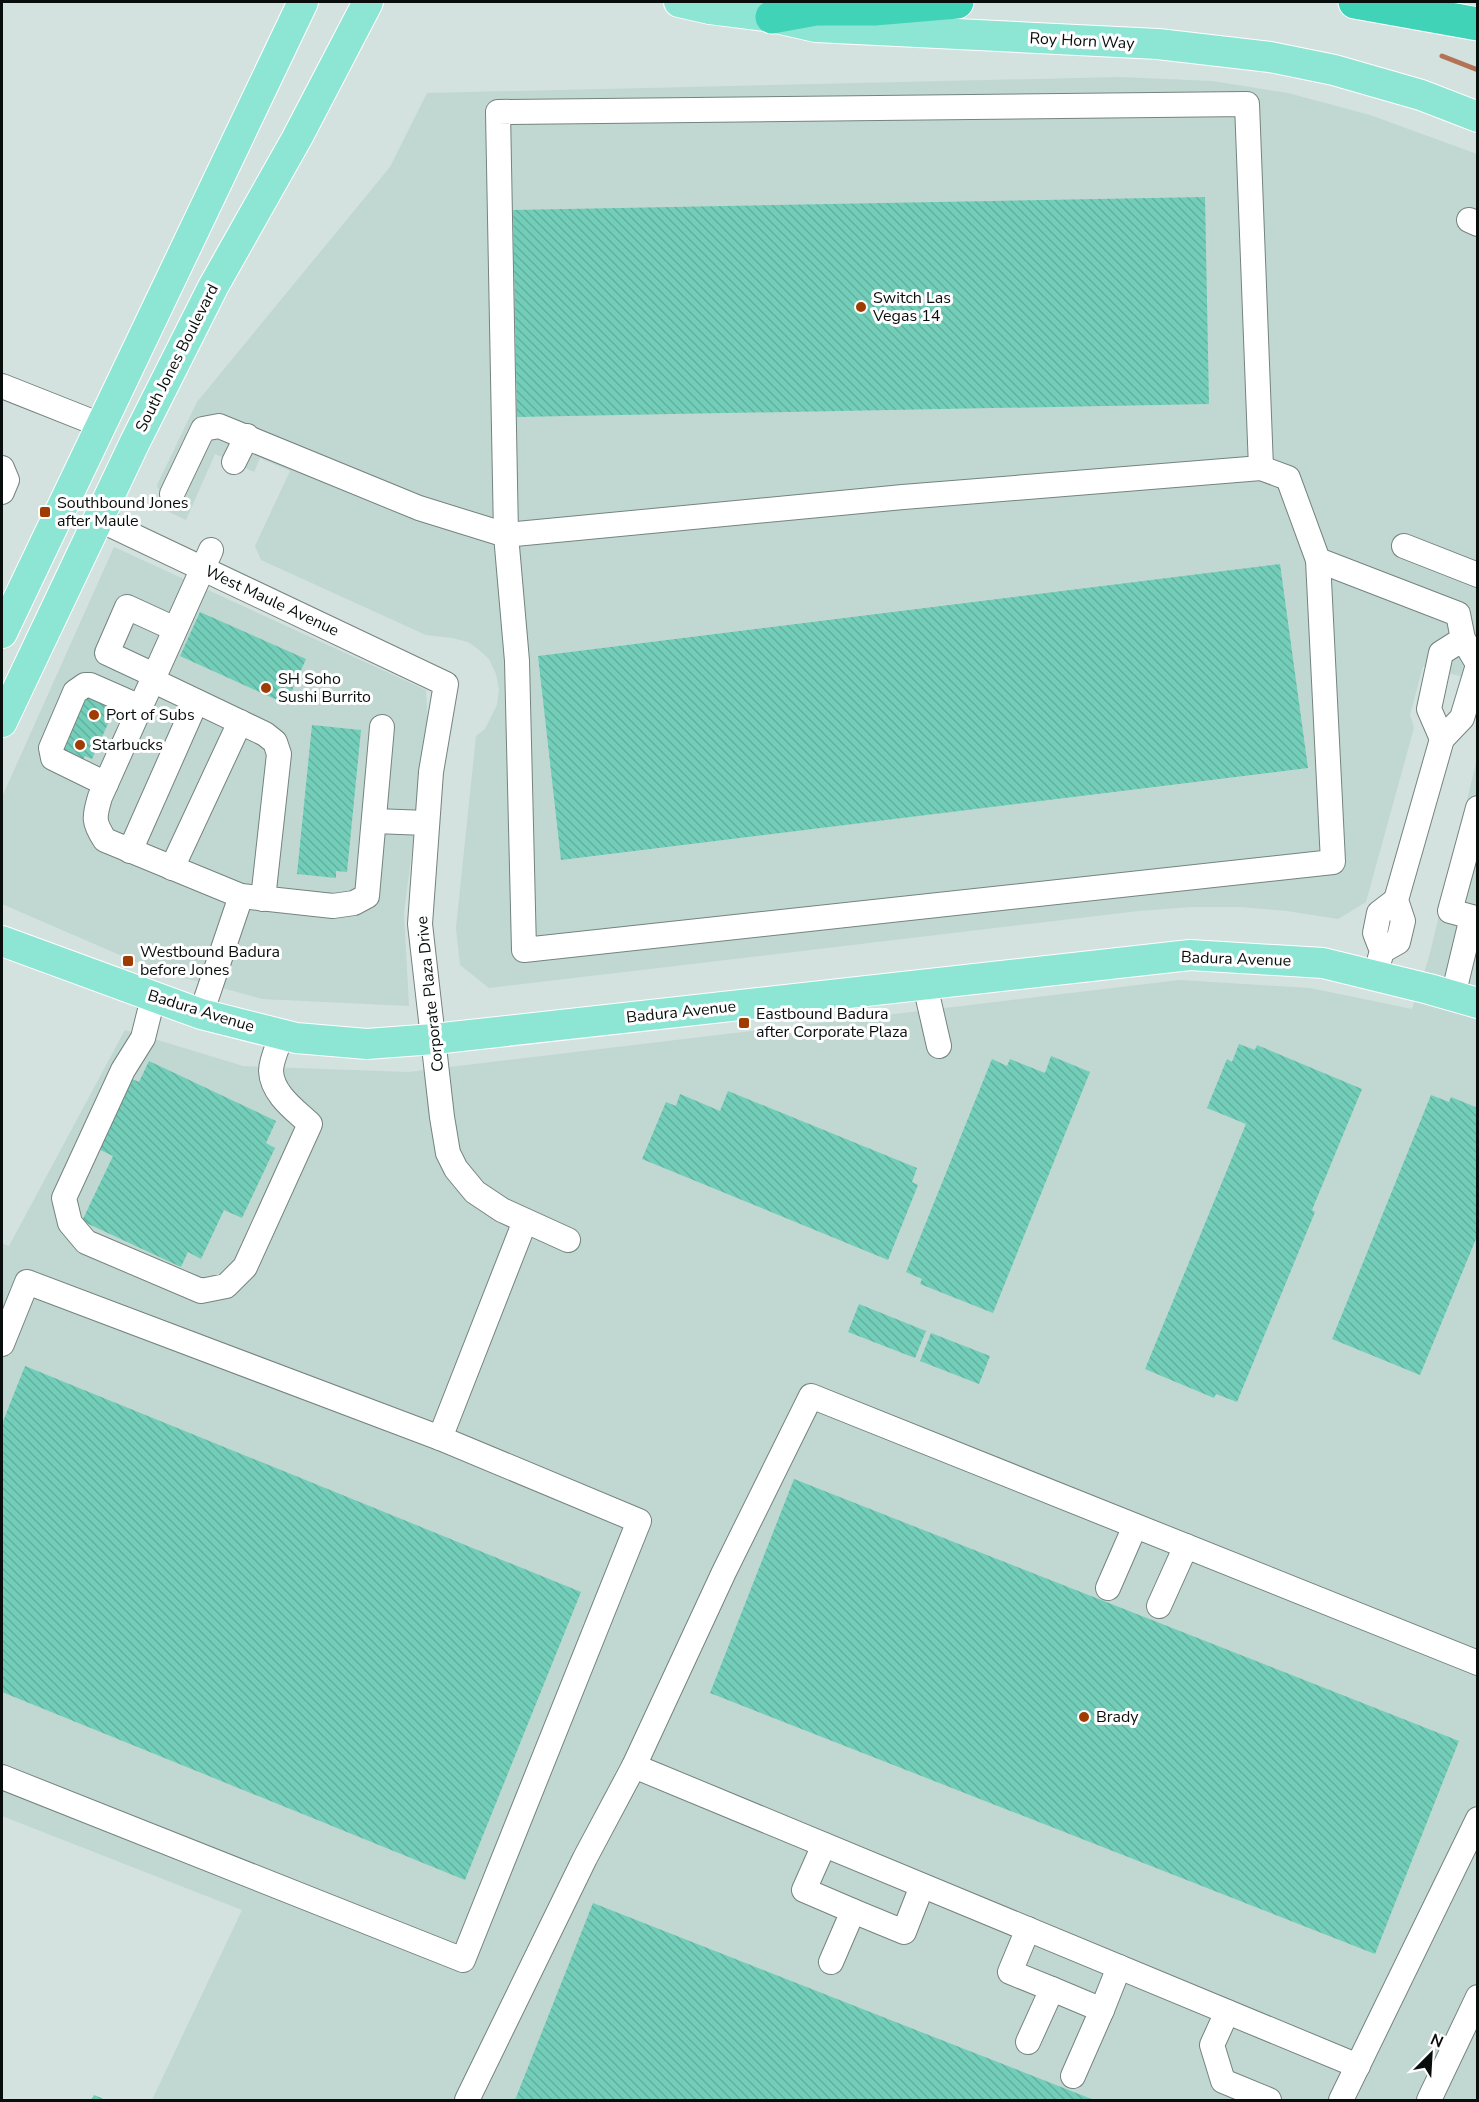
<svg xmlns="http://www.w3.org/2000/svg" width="1479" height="2102" font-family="'Nunito Sans',sans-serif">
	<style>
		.built { fill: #c0d8d1 }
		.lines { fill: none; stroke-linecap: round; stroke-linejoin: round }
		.stream { stroke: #b47357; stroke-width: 5 }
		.building { fill: url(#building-back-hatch) }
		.minor-casing { stroke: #75837f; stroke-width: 26 }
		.major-casing { stroke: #fff; stroke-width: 32 }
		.highway-casing { stroke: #fff; stroke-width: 35 }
		.minor { stroke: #fff; stroke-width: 24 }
		.major { stroke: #8de5d4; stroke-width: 30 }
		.highway { stroke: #41d3b7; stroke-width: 33 }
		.poi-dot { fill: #9f3c00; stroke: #fff; stroke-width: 2 }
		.labels { text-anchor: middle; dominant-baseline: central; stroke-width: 6; stroke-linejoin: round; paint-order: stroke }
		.street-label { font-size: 16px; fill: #090e0d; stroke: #fff }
		.poi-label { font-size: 16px; fill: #090e0d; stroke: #fff; text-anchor: start }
	</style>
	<defs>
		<pattern id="building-back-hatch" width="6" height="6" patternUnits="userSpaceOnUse" patternTransform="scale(1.5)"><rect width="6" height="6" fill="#73ceb9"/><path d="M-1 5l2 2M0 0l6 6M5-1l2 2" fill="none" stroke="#62b09e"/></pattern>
	</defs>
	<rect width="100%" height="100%" fill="#d3e2de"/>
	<g class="built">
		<polygon points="1119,77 1212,81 1288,93 1370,115 1477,154 1477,666 1463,677 1423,666 1410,715 1414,728 1366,902 1338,919 1287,911 1241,907 1191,907 1139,911 489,988 460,965 456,928 476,736 485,729 497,705 499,690 496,674 489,659 478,649 468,642 452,638 426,635 261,560 255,546 290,471 260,458 254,472 215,454 186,520 167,511 157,485 197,402 390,167 427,93"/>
		<polygon points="114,547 426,690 428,725 404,913 409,1006 262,999 152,969 2,904 2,797"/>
		<polygon points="1477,759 1477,2100 152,2100 242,1910 2,1816 2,1243 9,1246 125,1030 243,1066 408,1072 1180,980 1310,988 1412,1009 1429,957"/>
	</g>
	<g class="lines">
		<polyline class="stream" points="1442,56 1478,70"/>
	</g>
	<g class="building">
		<polygon points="1205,197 1209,404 517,417 513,210"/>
		<polygon points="1280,564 1308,768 561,860 538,656"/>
		<polygon points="200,612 306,659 286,704 180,656"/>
		<polygon points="86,693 116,706 92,759 85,756 81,764 59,754"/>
		<polygon points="312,725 361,730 347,872 336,871 336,878 297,874"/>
		<polygon points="1239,1044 1255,1050 1257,1045 1362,1089 1312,1210 1315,1212 1237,1402 1216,1394 1214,1398 1145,1369 1246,1124 1207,1108 1227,1059 1232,1062"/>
		<polygon points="1051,1056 1090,1072 993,1313 920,1284 922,1279 906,1272 992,1059 1007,1066 1010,1059 1045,1073"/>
		<polygon points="149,1061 276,1121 266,1143 275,1148 242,1218 224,1210 201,1259 188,1252 181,1267 82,1221 113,1156 94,1147 127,1077 139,1082"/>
		<polygon points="728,1091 917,1168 912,1182 918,1185 888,1260 642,1159 666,1102 676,1106 680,1094 720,1111"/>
		<polygon points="1431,1095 1449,1102 1451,1097 1478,1108 1478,1234 1420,1375 1332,1339"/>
		<polygon points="859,1304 926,1331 915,1358 848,1332"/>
		<polygon points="931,1333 990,1356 979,1384 920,1361"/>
		<polygon points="25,1366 581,1592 465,1880 2,1692 2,1424"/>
		<polygon points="794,1479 1459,1741 1375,1954 710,1693"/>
		<polygon points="593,1903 1094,2100 515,2100"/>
		<polygon points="94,2095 106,2100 91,2100"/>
	</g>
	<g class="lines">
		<defs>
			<g id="minor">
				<polyline points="1469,220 1478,224"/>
				<polyline points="2,386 103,426"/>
				<polyline points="234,462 247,436"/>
				<polyline points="2,468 7,480 2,492"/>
				<polyline points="1261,468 1247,104 498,112 506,535 517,661 524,950 1333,862 1318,560"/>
				<polyline points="172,494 203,429 219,426 419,508 506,535 903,497 1261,468 1288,478 1318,560 1458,614 1463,639 1478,664"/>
				<polyline points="98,519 446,684 431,772 420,924 442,1117 448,1153 456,1169 475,1192 502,1210 568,1240"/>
				<polyline points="1404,546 1478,575"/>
				<path d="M211,550L100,797C94,817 93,822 105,840L241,896L333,906L354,903L367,896L382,727"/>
				<polyline points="154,675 107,653 127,607 175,629"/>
				<polyline points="152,680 265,734 275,742 279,754 263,899"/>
				<polyline points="1442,739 1429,709 1441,653 1463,639"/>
				<polyline points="106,784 53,758 51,748 75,692 85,685 90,685 140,707"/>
				<polyline points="374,821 427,823"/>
				<polyline points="130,851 196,702"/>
				<polyline points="172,868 240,722"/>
				<polyline points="1382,951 1398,942 1403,921 1396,900 1442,739 1462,718 1478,665"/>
				<polyline points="1378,965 1382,951 1375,933 1379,913 1396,900"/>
				<polyline points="925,985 939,1046"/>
				<polyline points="1453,996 1472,917 1450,911 1478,808"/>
				<path d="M153,998L143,1038L123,1070L64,1198L70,1223L86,1242L201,1291L226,1286L245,1267L310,1124C295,1110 272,1094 271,1071C271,1060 278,1046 282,1035"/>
				<polyline points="201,1014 241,896"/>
				<polyline points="2,1344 27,1282 440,1438 639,1521 463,1960 2,1777"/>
				<polyline points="440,1438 525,1221"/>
				<polyline points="1108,1588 1135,1526"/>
				<polyline points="1159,1606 1186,1546"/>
				<polyline points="634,1766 1358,2066"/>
				<polyline points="824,1845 804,1890 853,1911 831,1962"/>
				<polyline points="853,1911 904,1932 922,1886"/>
				<polyline points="1028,1929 1010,1972 1052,1989 1028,2042"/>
				<polyline points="1052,1989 1102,2010 1073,2076"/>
				<polyline points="1102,2010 1119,1967"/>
				<polyline points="1227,2012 1212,2045 1223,2081 1269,2100"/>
				<polyline points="467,2100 585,1858 634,1766 724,1572 811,1396 1478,1663"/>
				<polyline points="1341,2100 1478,1819"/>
				<polyline points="1429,2100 1478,1997"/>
			</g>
			<g id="major">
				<polyline points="679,2 710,9 772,17 816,27 1158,44 1270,57 1334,70 1421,95 1478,117"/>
				<path d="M2,633C104,423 202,212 303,2"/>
				<polyline points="2,722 135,442 213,287 297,138 368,2"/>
				<polyline points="2,941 201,1014 296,1038 367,1044 434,1039 1190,955 1323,963 1429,989 1478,1003"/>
			</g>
			<g id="highway">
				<polyline points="1355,2 1478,24"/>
				<polyline points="772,17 816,9 874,9 957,2"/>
			</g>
		</defs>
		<use href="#minor" class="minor-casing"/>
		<use href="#major" class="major-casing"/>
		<use href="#highway" class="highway-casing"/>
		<use href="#minor" class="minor"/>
		<use href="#major" class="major"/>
		<use href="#highway" class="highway"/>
	</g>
	<g class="poi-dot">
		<circle cx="861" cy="307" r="6"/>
		<rect x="39" y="506" width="12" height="12" rx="3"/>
		<circle cx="266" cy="688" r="6"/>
		<circle cx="94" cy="715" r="6"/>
		<circle cx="80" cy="745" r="6"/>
		<rect x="122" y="955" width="12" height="12" rx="3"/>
		<rect x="738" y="1017" width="12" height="12" rx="3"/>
		<circle cx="1084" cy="1717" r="6"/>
	</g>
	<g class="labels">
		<g class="street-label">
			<text transform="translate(1082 41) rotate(3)">Roy Horn Way</text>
			<text transform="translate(177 358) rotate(-63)">South Jones Boulevard</text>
			<text transform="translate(272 601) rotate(25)">West Maule Avenue</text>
			<text transform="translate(1236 959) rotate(2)">Badura Avenue</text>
			<text transform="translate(430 994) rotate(-96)">Corporate Plaza Drive</text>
			<text transform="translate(201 1011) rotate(17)">Badura Avenue</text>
			<text transform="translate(681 1012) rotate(-6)">Badura Avenue</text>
		</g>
		<g class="poi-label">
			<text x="873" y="298">Switch Las<tspan x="873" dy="18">Vegas 14</tspan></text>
			<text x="57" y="503">Southbound Jones<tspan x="57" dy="18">after Maule</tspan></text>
			<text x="278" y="679">SH Soho<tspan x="278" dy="18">Sushi Burrito</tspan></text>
			<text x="106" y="715">Port of Subs</text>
			<text x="92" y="745">Starbucks</text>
			<text x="140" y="952">Westbound Badura<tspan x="140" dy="18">before Jones</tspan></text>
			<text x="756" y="1014">Eastbound Badura<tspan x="756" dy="18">after Corporate Plaza</tspan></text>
			<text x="1096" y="1717">Brady</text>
		</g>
	</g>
	<rect width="1479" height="2102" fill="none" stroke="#090e0d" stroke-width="6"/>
	<g transform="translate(1431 2054) rotate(24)" stroke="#ffffff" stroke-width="4.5" paint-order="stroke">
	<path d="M0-4.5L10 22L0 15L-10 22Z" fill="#090e0d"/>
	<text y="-9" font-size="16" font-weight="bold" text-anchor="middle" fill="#090e0d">N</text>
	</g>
</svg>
